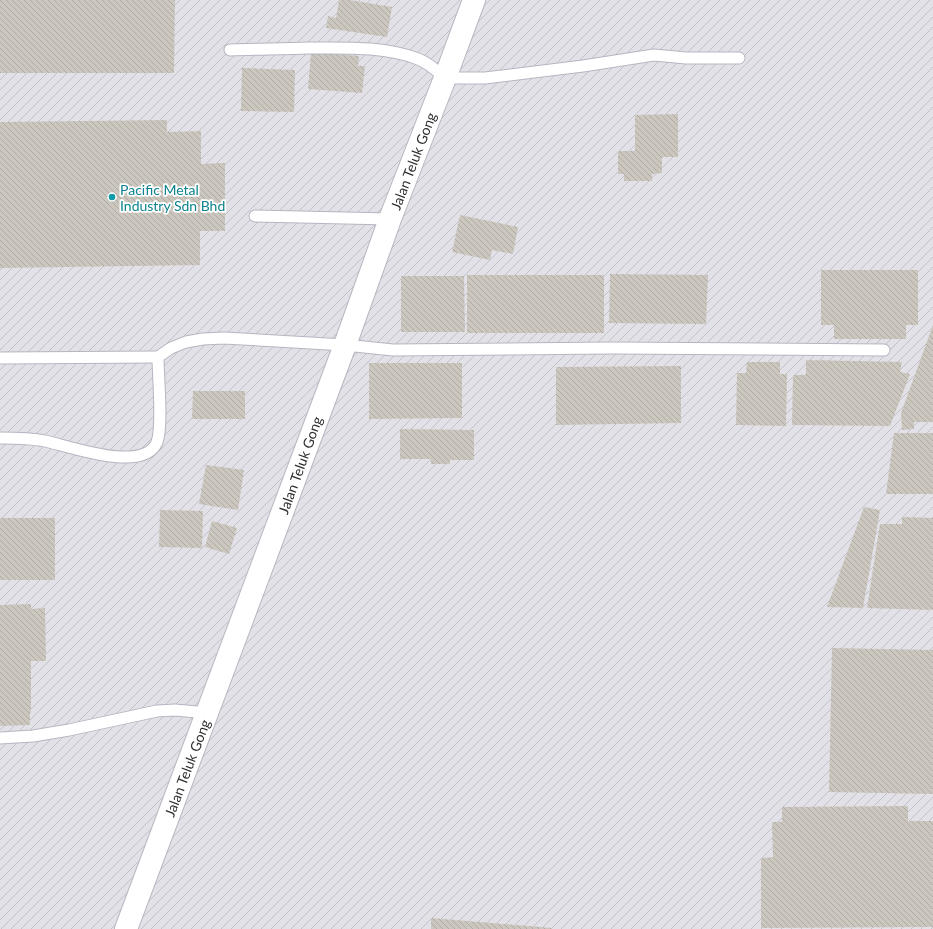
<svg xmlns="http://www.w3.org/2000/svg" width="933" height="929" font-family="Lato,sans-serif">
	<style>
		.industrial { fill: url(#industrial-furrows) }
		.building { fill: url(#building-back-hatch) }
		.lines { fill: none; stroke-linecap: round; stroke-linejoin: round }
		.service-casing { stroke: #b4b7c1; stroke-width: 13 }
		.tertiary-casing { stroke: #b4b7c1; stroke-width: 24 }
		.service { stroke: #fff; stroke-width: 11 }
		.tertiary { stroke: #fff; stroke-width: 22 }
		.culture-dot { fill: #0f9aa8; stroke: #fff; stroke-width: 1.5 }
		.labels { text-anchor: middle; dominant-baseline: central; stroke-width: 3.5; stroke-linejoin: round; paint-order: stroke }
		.street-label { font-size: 14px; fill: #2e2e2e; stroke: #fff }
		.culture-label { font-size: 14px; fill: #0d838f; stroke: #fff; text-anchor: start }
	</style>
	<defs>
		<pattern id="industrial-furrows" width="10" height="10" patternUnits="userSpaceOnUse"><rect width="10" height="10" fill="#e3e1e8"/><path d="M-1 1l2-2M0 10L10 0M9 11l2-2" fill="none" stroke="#c3c1c7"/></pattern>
		<pattern id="building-back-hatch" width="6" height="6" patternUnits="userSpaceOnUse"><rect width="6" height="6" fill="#cbc7bf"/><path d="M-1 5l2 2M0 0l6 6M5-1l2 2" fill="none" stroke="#afaba4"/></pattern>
	</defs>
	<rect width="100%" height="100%" fill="#efe9e1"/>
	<rect class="industrial" x="0" y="0" width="933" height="929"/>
	<g class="building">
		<polygon points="0,0 175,0 174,73 0,73"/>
		<polygon points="339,0 350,0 392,7 387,37 326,28 328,16 336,18"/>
		<polygon points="311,52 359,56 358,66 365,66 362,93 308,89"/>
		<polygon points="242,68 295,70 294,112 241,111"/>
		<polygon points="678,114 678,157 662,157 662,173 652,174 652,181 624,181 624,174 618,174 618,151 635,151 635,115"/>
		<polygon points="167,120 167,132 201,131 201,164 225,163 225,231 200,231 200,265 0,268 0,122"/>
		<polygon points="460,215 518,227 513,254 492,250 490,260 452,252"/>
		<polygon points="821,270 918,270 918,325 906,325 906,339 834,339 834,325 821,325"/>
		<polygon points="610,274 708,275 706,324 609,323"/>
		<rect x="467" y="275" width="137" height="58"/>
		<polygon points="401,276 464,276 465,332 401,332"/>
		<polygon points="933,325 933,422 914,422 914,429 902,430 901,413"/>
		<polygon points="806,360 902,362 900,372 910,374 890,426 792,425 793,375 806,375"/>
		<polygon points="747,362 780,362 780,374 787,374 786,426 736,425 737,373 746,373"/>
		<polygon points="369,363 462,363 462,418 369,419"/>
		<polygon points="681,366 681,423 556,425 556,367"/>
		<polygon points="193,391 245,391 245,419 192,419"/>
		<polygon points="400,429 474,430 474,460 450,460 450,464 431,464 431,459 400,459"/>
		<polygon points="894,433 933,433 933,494 886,494"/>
		<polygon points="206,465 244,470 238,510 199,504"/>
		<polygon points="864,507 880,510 863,608 827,607"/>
		<polygon points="160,510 203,511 202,548 159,547"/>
		<polygon points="902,517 933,518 933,610 867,608 880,524 902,524"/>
		<rect x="0" y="518" width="55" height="62"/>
		<polygon points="212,521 237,528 229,554 205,547"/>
		<polygon points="31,604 31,609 45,608 46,661 31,661 31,713 30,713 30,725 0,726 0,605"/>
		<polygon points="832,648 933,650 933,794 829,792"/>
		<polygon points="908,806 908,821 933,821 933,927 761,928 761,858 773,857 772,822 782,822 782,807"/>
		<polygon points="431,918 552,928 552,929 431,929"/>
	</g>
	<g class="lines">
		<defs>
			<g id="service">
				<path d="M230,50C257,49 283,49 309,48C345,48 384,46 418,59C429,63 437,71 445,78H485L583,66L654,55L686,58H739"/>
				<polyline points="255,216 390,219"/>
				<polyline points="0,358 158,357"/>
				<path d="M0,438C15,438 30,438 45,441C69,446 144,474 157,442C163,426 158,377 158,357L171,348L186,342L203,339L224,338L345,345L393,350L611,348L884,350"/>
				<polyline points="0,738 33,736 69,730 157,711 175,710 208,713"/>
			</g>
			<polyline id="tertiary" points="126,929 345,345 390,219 445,78 474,0"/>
		</defs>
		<use href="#service" class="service-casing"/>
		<use href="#tertiary" class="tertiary-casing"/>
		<use href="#service" class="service"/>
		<use href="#tertiary" class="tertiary"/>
	</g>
	<circle class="culture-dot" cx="112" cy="197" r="4"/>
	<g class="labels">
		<g class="street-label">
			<text transform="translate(413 161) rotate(-69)">Jalan Teluk Gong</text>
			<text transform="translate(300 465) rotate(-70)">Jalan Teluk Gong</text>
			<text transform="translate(187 768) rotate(-69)">Jalan Teluk Gong</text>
		</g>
		<g class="culture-label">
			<text x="120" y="189">Pacific Metal<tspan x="120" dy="16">Industry Sdn Bhd</tspan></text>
		</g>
	</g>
</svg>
